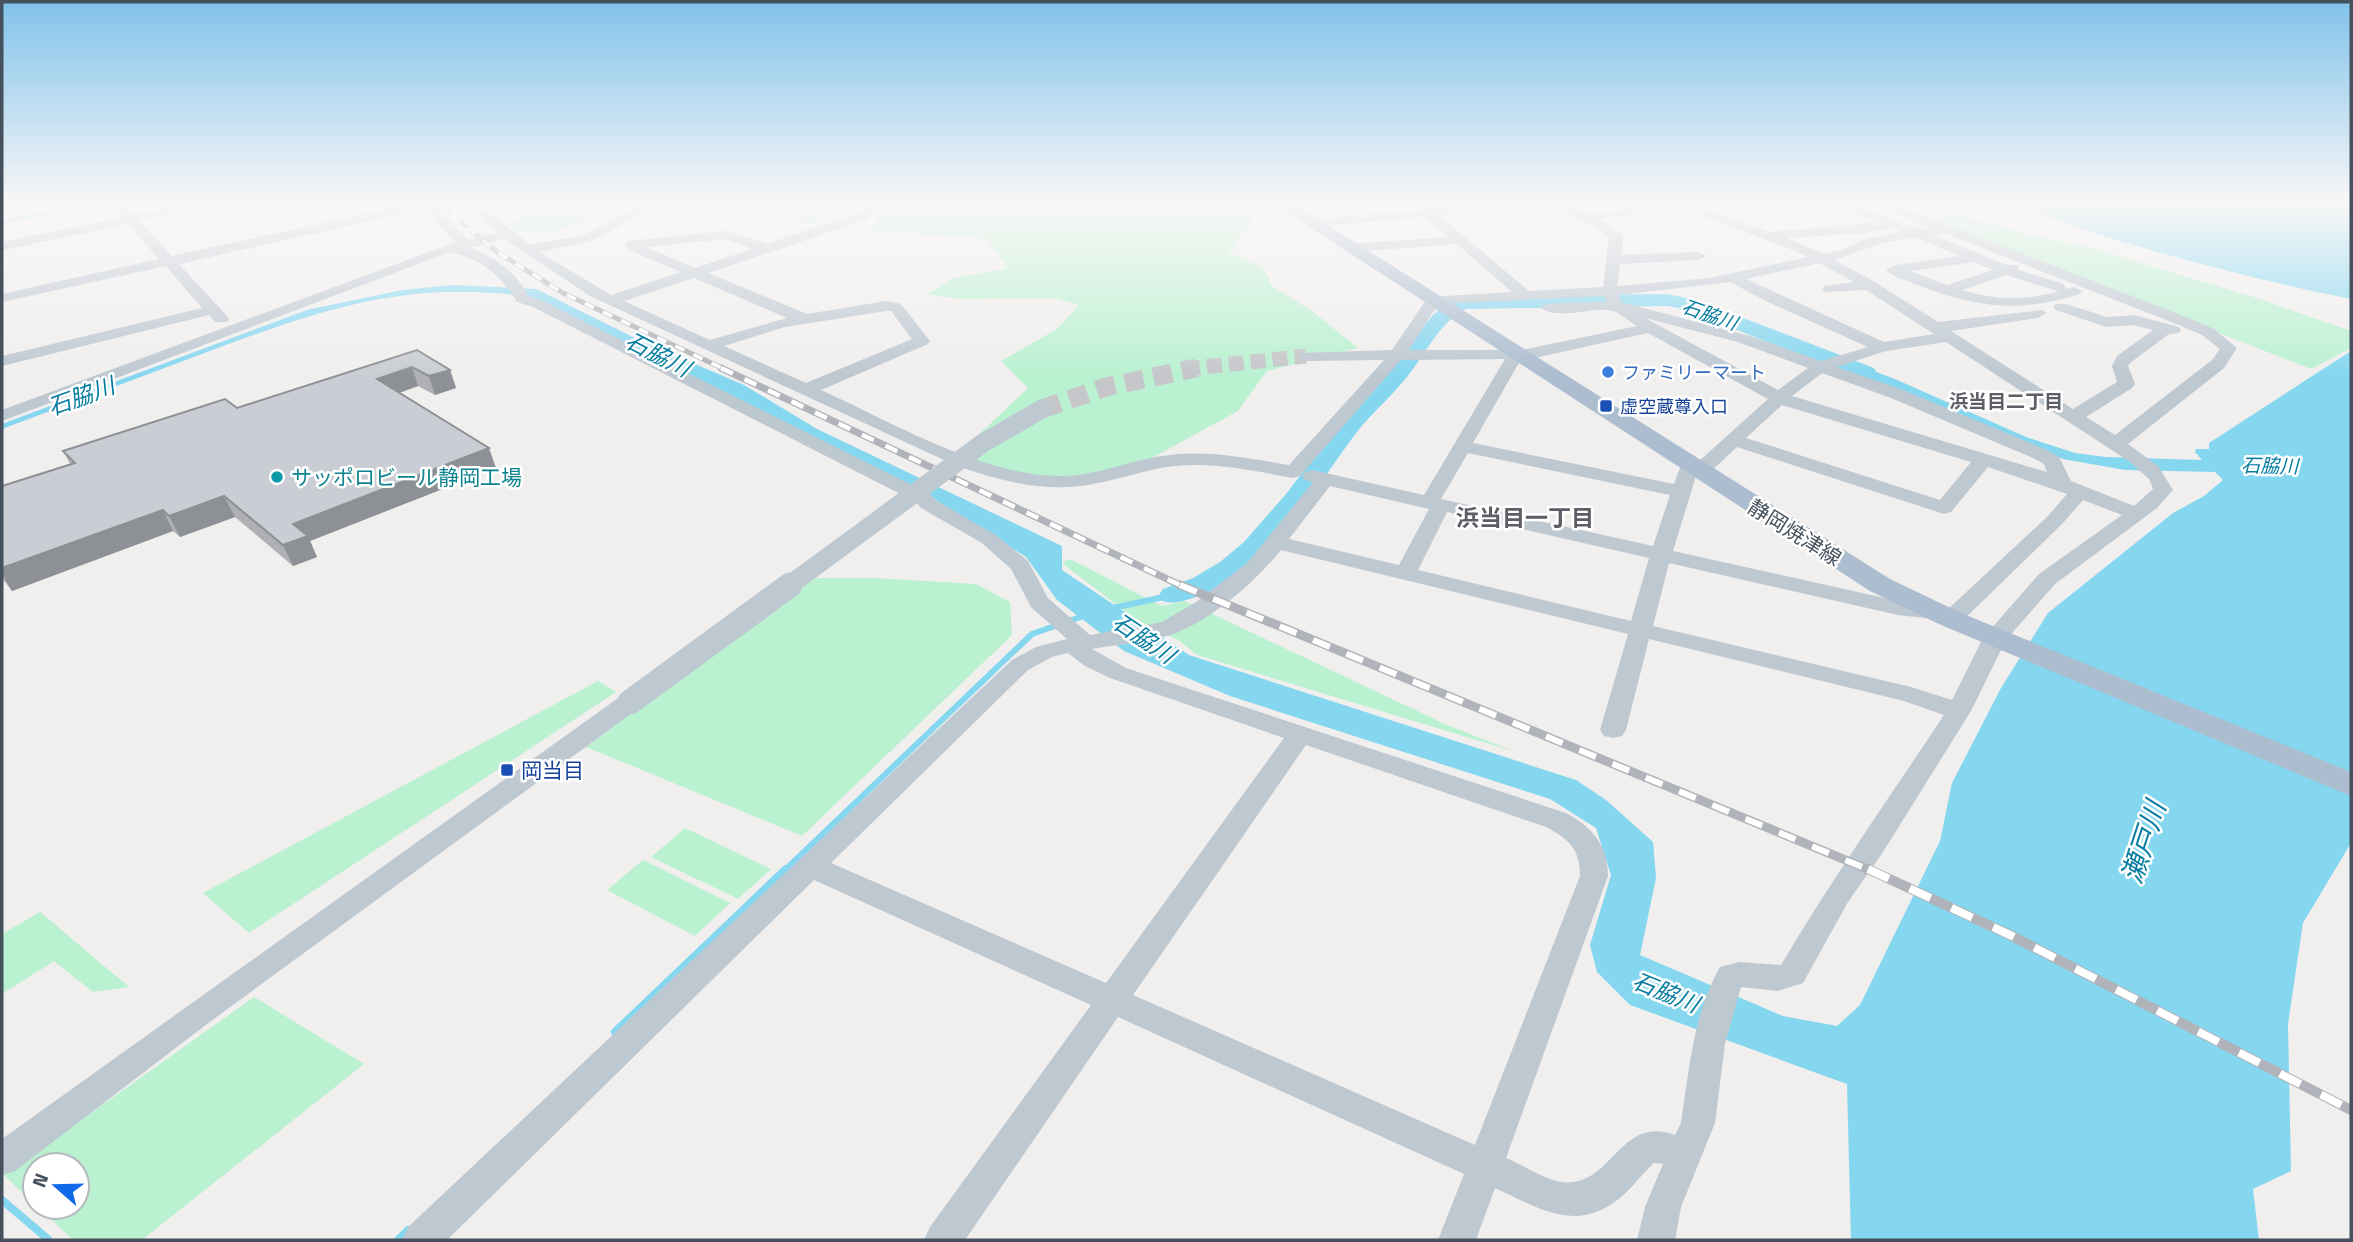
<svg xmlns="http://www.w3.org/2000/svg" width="2353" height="1242" font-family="'Titillium Web','Noto Sans JP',sans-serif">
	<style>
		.green { fill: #baf1d1 }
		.water { fill: #85d7f0 }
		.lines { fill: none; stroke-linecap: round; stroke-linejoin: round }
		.stream-far2 { stroke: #85d7f0; stroke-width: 3.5 }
		.stream-far1 { stroke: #85d7f0; stroke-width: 6 }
		.stream { stroke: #85d7f0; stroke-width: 8 }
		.river { fill: #85d7f0; fill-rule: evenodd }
		.minor-tunnel-far1 { stroke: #c6c7ca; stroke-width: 15; stroke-dasharray: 15 7; stroke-linecap: butt }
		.minor-tunnel { stroke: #c6c7ca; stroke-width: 19; stroke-dasharray: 19 10; stroke-linecap: butt }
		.minor { fill: #bec8d1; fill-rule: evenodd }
		.major { fill: #acbdcf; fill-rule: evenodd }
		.rail-far3-casing { stroke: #b0b3b9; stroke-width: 5 }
		.rail-far2-casing { stroke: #b0b3b9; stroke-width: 7 }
		.rail-far1-casing { stroke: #b0b3b9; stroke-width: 9 }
		.rail-casing { stroke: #b0b3b9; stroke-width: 10 }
		.rail-far3 { stroke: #fff; stroke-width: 3.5; stroke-dasharray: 10; stroke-linecap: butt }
		.rail-far2 { stroke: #fff; stroke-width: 4.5; stroke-dasharray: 13; stroke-linecap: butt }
		.rail-far1 { stroke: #fff; stroke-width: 6; stroke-dasharray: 18; stroke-linecap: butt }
		.rail { stroke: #fff; stroke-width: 8; stroke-dasharray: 23; stroke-linecap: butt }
		.minor-bridge-far1 { stroke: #bec8d1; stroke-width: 19 }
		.minor-bridge { stroke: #bec8d1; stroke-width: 25 }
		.wall { fill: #aeb0b5 }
		.shaded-wall { fill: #8d9094 }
		.building { fill: #cacdd3; stroke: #8d9094; stroke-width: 2 }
		.shop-dot { fill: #3f7fe0; stroke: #fff; stroke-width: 2.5 }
		.transit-dot { fill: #1a4fb4; stroke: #fff; stroke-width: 2.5 }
		.culture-dot { fill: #0f9aa8; stroke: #fff; stroke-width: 2.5 }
		.labels { text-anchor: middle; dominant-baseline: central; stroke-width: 5; stroke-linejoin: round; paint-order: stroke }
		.far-shop-label { font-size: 18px; fill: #366cbe; stroke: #fff; text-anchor: start }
		.far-transit-label { font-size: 18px; fill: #164399; stroke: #fff; text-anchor: start }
		.far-water-label { font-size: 19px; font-style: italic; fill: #067ca0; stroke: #fff }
		.far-neighbourhood-label { font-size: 19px; font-weight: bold; fill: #5b5e64; stroke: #fff }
		.culture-label { font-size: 21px; fill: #0d838f; stroke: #fff; text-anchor: start }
		.street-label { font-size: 21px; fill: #45515d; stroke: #fff }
		.transit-label { font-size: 21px; fill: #164399; stroke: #fff; text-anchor: start }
		.water-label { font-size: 23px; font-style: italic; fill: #067ca0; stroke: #fff }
		.neighbourhood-label { font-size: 23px; font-weight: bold; fill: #5b5e64; stroke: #fff }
		.near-water-label { font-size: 28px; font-style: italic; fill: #067ca0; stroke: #fff }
	</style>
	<rect width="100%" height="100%" fill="#f1eeee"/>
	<g class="green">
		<path d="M553,202H615C582,227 557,235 516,231L507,222L551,206Z"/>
		<polygon points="719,202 840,202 816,224 733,215"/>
		<polygon points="885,202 1265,202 1229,253 1264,268 1272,286 1312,311 1358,348 1267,371 1238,411 1146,461 1080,477 1040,477 1005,474 975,460 974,439 1028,388 1001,361 1057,329 1079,305 1055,298 960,299 928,294 954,278 1008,268 987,239 871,230"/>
		<polygon points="1887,202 1920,202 2027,234 2091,248 2260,299 2351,331 2351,348 2311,369"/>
		<polygon points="1070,559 1162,606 1185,601 1447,725 1516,752 1197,655 1180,641 1135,619 1062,563"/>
		<polygon points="814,578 874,578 976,584 1010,602 1012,635 802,836 586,747"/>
		<polygon points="598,681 616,692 249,933 203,893"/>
		<polygon points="685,828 771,869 738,899 651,857"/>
		<polygon points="643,860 730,903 695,936 607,890"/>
		<polygon points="40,912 129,987 93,992 54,961 2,994 2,934"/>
		<polygon points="254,997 364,1064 142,1240 73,1240 38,1207 77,1207 77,1165 35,1165 35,1205 4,1175"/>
	</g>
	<g class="water">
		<path d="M2001,202H2351V299C2274,284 2199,264 2123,242C2082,230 2043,213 2001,202Z"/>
		<path d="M454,285L536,289L639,340L744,385L817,429L1062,546V570L1189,655L1576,780L1606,800L1653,842L1656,878L1640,955L1783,1016L1837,1026L1860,1005L1940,841L1952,783L2001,688L2048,613L2173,513L2204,496L2223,480L2215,472L2125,470L2063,459L1830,365L1844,360L1895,379L2026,437L2075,453L2106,457L2202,460L2195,452L2196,449H2209V443L2351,351V843L2303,923L2288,1024L2291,1171L2253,1189L2259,1240H1851L1847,1084L1630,1005L1597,972L1590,945L1611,875L1596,828L1550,799L1230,696L1124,651L1057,600L1026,557L931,497L532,297C400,278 312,313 191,358C128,382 65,405 2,429V424L307,310L402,290Z"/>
	</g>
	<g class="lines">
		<polyline class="stream-far2" points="2,222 103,202"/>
		<g class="stream-far1">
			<polyline points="1113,608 1173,595"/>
			<polyline points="784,871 1032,634 1086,615"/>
		</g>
		<g class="stream">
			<polyline points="615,1032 786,869"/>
			<polyline points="2,1200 49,1240"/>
			<polyline points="398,1240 408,1230"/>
		</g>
		<path class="river" d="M1667,294L1696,300L1874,368L1877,373L1874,378H1858L1684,309L1667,306L1466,309C1442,320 1426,352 1410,373C1395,393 1376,409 1360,428C1313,488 1275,569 1199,596C1186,600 1176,605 1163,601L1159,595L1163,589L1193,578L1220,562L1244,542L1286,494L1345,417L1384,376L1433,315L1448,302L1476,295Z"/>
		<polyline class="minor-tunnel-far1" points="1185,369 1306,356"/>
		<polyline class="minor-tunnel" points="1042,409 1106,387 1196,368"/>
		<g class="minor">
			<path d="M109,202H122L134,215L193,202H220L140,221L172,256L417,202H431L468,239L497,233L461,202H476L530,245L583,235L647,202H664L592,241L539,252L611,295L681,272L629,250L626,244L628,241L726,231L767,244L858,213L866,202H879L868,219L708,273L807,314L886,301L901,304L930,341L928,344L821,390C889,421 984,476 1058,476C1094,477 1127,461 1162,456C1205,449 1247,458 1289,465L1384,360L1306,361L1300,359L1298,356L1300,353L1392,350L1428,297L1512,292L1457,244L1351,252L1344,248L1351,244L1448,237L1425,217L1311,227L1304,223L1311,219L1418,210L1424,205L1431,208L1499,202H1566L1588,213L1691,202L1769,232L1879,222L1820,202C1843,202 1864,208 1886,216C1901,221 1913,230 1929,228L1869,202H1888L2191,319L2214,329L2237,348L2224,368L2128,444L2158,466L2173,490L2157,508L2055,584L2006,640L1971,711L1883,852L1848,902L1803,983L1778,991L1741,987L1725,1044L1715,1123L1681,1207L1675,1240H1637L1645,1207L1663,1164L1654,1163C1642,1174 1633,1187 1620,1198C1575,1234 1539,1208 1495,1188L1476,1240H1438L1464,1174L1118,1017L965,1240H924L930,1227L1091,1005L814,880L447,1240H402L408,1227L1012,660L1036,647L1067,639L1031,607L1011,569L982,543L921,508L916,502L533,307L517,302C501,275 481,259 450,252L2,421V410L456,242L423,209L179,264L227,316L229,319L227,322H215L209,315L2,366V356L202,308L166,266L2,302V294L159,259L128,224L2,250V242L122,217ZM1551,205L1599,229L1609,237L1603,287L1529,291L1440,216ZM1685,209L1798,252L1808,257L1710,278L1617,286L1620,264L1699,260L1706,256L1699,252L1621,255L1623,236L1600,219ZM1892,228L1901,231L1863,240L1842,250L1823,254L1787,238L1864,233ZM1944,233L2179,325L2202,335L2220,349L2212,360L2115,435L2086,417L2132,388L2135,384L2128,366L2130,363L2169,334L2179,333L2181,330L2179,327L2134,315L2107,317L2066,304H2056L2053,307L2056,310L2106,327L2134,325L2153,330L2117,356L2112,366L2117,382L2073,409L1951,331L2038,318L2046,313L2043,310L1938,322L1875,282L1834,260L1882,243L1915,237L1960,256L1896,265L1886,270C1894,278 1909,281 1920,286C1979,308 2020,313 2080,294L2082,291L2075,287L2065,289L2064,284L2019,270L2018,265H2007L1933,235ZM505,239L590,296L957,466C1003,482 1050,494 1098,483C1125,478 1150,468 1176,466C1216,462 1254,471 1293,478L1300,476L1401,360L1505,359L1424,495L1312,470L1305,472L1302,476L1305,480L1313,482L1247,563L1196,602L1162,622L1090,635L1048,598L1028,561L996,535L935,500L930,494L543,301L528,296C520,275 490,253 468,248ZM725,239L753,249L695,268L646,247ZM1974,262L1993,270L1947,285L1910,271ZM1819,263L1854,282L1824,286L1822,289L1824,292L1866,290L1934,334L1884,342L1746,279ZM2006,275L2054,290L2059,291C2027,301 1993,300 1962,290ZM694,278L787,318L710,340L624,301ZM1730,282L1768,302L1868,347L1821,361L1750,336L1621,302L1619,295ZM1604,296L1606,302C1591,303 1548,301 1540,307C1557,322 1596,305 1613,311C1621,314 1630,322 1637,326L1522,350H1409L1438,304ZM886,311H891L912,339L806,383L724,346L785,327ZM1645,318L1738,342L1808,368L1778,390ZM1648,333L1768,399L1698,462L1690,458L1683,460L1674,484L1473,443L1520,361ZM1946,342L2130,462L2149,479L2153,489L2134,506L2071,481L2059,457L2047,450L1903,390L1837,367L1886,351ZM1822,373L1891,398L2033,458L2044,464L2047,472L1792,396ZM1782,405L1971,462L1940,500L1746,438ZM1737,447L1944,514L1951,512L1988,467L2067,494L2048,516L1945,612L1942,607L1898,601L1673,551L1696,476L1707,475ZM1468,453L1670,495L1653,546L1441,499ZM1330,486L1429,509L1399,565L1289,539ZM2083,500L2122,515L2039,574L1983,638L1952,700L1911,687L1653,626L1669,563L1898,615L1934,619L1941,617L1943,624H1959L2062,524ZM1447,512L1649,558L1631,621L1418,570ZM1281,550L1628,634L1600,730L1604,736L1613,738L1622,736L1626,730L1649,639L1904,701L1944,715C1889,798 1832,879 1781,965L1739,962L1720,967C1693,1014 1689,1071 1681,1123L1675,1135C1619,1114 1612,1189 1561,1182C1543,1179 1523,1165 1506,1158L1608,876C1608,845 1592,827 1566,813L1126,668L1092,649C1118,644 1151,643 1176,633C1213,619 1257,580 1281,550ZM1068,653L1085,666L1110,678L1284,738L1106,983L831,863L1028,670L1052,657ZM1306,745L1546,827C1569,839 1580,849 1580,876L1475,1145L1133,995Z"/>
			<polygon points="630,694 639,696 642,702 639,708 207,1024 15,1171 2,1175 2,1139 621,696"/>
		</g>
		<polygon class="major" points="1271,202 1291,202 1890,579 1961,613 2351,772 2351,796 1941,625 1870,591"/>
		<defs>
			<polyline id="rail-far3" points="437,202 497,252 563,293 724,369"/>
			<polyline id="rail-far2" points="721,368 1184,587"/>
			<polyline id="rail-far1" points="1180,585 1872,871"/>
			<polyline id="rail" points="1868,869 2012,936 2351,1110"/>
		</defs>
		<use href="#rail-far3" class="rail-far3-casing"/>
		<use href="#rail-far2" class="rail-far2-casing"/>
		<use href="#rail-far1" class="rail-far1-casing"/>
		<use href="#rail" class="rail-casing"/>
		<use href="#rail-far3" class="rail-far3"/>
		<use href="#rail-far2" class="rail-far2"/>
		<use href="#rail-far1" class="rail-far1"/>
		<use href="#rail" class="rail"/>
		<polyline class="minor-bridge-far1" points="787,587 983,443 1042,409"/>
		<polyline class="minor-bridge" points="630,702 790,585"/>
	</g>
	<polygon class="wall" points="417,350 450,370 456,388 435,395 418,386 399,393 496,468 310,541 317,557 293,566 235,517 180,537 173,531 12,591 2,578 2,486 70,464 63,451 237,408"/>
	<g class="shaded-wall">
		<polygon points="412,367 418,386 385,398 377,379"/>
		<polygon points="450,370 456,388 435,395 429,376"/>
		<polygon points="489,448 496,468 310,541 317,557 293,566 283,545 293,524"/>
		<polygon points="224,496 235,517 180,537 169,516"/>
		<polygon points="163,510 173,531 12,591 2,574 2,568"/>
	</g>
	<polygon class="building" points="417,350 450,370 429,376 412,367 377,379 489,448 293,524 308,536 283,545 224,496 169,516 163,510 2,568 2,486 75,463 63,451 225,399 237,408"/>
	<linearGradient id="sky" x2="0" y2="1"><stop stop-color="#80c2eb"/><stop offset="0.54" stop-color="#f9f7f7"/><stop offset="1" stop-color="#f9f7f7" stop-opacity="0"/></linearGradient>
	<rect width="2353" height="376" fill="url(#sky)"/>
	<circle class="shop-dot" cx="1608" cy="372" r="7"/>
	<g class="transit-dot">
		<rect x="1599" y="399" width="14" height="14" rx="3.5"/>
		<rect x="500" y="763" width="14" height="14" rx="3.5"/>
	</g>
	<circle class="culture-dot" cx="277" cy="477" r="7"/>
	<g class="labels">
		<g class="far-shop-label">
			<text x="1622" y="372">ファミリーマート</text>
		</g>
		<g class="far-transit-label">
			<text x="1620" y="406">虚空蔵尊入口</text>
		</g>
		<g class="far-water-label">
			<text transform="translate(1710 314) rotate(19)">石脇川</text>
			<text transform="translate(2270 465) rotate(1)">石脇川</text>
		</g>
		<g class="far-neighbourhood-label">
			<text x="2006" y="400">浜当目二丁目</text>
		</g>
		<g class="culture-label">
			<text x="291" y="477">サッポロビール静岡工場</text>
		</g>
		<g class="street-label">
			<text transform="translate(1795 532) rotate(32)">静岡焼津線</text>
		</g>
		<g class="transit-label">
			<text x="521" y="770">岡当目</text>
		</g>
		<g class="water-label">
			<text transform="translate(658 354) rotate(27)">石脇川</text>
			<text transform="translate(81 396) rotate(-20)">石脇川</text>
			<text transform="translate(1144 638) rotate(34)">石脇川</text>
			<text transform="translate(1666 992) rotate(22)">石脇川</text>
		</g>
		<g class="neighbourhood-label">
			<text x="1525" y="517">浜当目一丁目</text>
		</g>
		<g class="near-water-label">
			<text transform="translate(2143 842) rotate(-72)">瀬戸川</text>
		</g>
	</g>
	<rect width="2353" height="1242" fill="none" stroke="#45515d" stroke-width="7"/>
	<g transform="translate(56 1186) rotate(290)"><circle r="33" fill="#ffffff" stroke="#b5b9be" stroke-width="2"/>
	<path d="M0-5L12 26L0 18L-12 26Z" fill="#1069e9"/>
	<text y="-10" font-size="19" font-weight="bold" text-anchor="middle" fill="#45515d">N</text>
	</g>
</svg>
